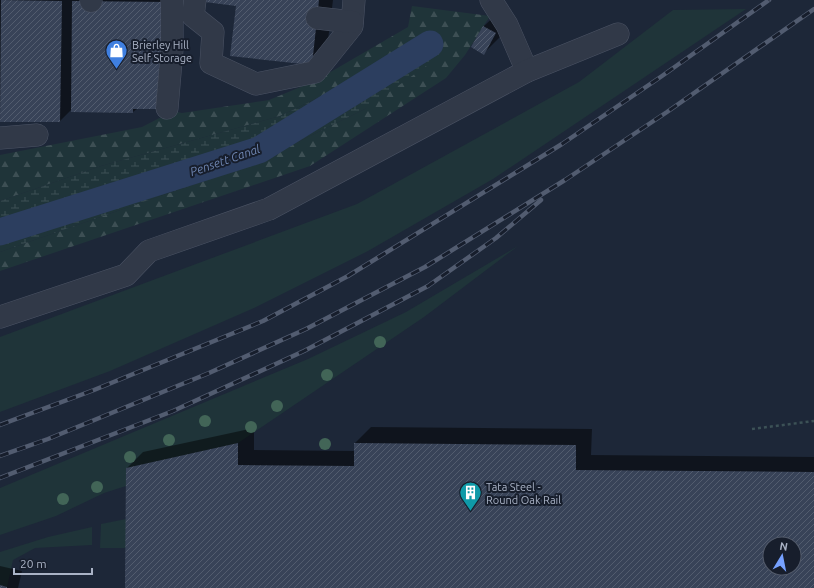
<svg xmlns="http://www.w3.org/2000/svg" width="814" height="588" font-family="Ubuntu,sans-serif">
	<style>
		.green { fill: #1f3439 }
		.forest { fill: url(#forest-firs) }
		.wetland { fill: url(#wetland-marsh) }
		.shadow { fill: #0007; fill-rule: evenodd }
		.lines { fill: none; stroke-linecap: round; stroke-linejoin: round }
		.canal { stroke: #2c3e5f; stroke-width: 27 }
		.building { fill: url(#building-hatch); fill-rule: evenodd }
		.minor-casing { stroke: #4b5364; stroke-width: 23 }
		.path { stroke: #3c5156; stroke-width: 2.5; stroke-dasharray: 3 3; stroke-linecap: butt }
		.minor { stroke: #313948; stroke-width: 22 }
		.rail-casing { stroke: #525c70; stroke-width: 4.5 }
		.rail { stroke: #171e2c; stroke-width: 3; stroke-dasharray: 9; stroke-linecap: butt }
		.tree { fill: #426557 }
		.labels { text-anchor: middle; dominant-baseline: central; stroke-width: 4; stroke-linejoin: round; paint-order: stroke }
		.poi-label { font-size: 11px; fill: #aab3c6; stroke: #171e2c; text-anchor: start }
		.water-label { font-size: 12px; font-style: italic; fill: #6f86b2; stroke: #171e2c }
	</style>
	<defs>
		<pattern id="forest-firs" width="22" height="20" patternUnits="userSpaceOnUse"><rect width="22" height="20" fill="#1f3439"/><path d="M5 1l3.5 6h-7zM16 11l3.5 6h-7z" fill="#3d4f54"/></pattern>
		<pattern id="wetland-marsh" width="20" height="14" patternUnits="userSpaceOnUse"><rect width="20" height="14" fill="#1f3439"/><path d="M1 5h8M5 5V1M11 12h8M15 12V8" fill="none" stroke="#3d4f54"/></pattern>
		<pattern id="building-hatch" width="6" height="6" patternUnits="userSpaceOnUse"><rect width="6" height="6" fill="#384358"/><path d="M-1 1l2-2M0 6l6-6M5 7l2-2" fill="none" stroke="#525c6e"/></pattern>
	</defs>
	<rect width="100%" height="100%" fill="#1d2738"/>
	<g class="green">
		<polygon points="746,9 493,179 368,251 254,308 110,371 0,412 0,337 357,204 579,82 673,10"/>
		<polygon points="518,246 424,317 238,443 127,468 126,486 104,493 56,516 0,535 0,488 308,359 406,312"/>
		<polygon points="126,519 126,548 100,548 101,524"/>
		<polygon points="92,527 92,545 35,548 13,560 7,587 0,585 0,552 48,537"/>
	</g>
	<polygon class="forest" points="412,6 490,16 465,55 446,78 310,166 0,271 0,252 255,163 365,109 429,44 280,116 101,166 0,201 0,155 142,127 173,111 182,113 269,100 315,81 408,27"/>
	<polygon class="wetland" points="430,44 449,50 365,109 255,163 0,252 0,201 101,166 280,116"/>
	<g class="shadow">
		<polygon points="0,0 183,0 183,31 138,108 133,112 72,109 60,121 0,121"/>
		<polygon points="207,0 333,0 327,48 312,64 237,5"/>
		<polygon points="500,11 511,17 499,38 484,53 472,47 484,26"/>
		<path d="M371,427L592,429L591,455L814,457V588H126L127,468L143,452L254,428V450L355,451V443ZM770,544H794V568H770Z"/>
		<polygon points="0,566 22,571 18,588 0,588"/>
	</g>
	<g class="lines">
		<polyline class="canal" points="0,232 259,150 430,44"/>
	</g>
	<g class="building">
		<polygon points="1,0 62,1 60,122 0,122"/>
		<polygon points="206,0 319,0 312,65 230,56 236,6 205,2"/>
		<polygon points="72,1 168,2 157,109 133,109 133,113 71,112"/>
		<polygon points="483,26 496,33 484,55 471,47"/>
		<path d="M238,443V465L354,466V443L576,445V470L814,472V588H125L126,468ZM770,544H794V568H770Z"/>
		<polygon points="0,585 7,587 7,588 0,588"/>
	</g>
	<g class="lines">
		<defs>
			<g id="minor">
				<polyline points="195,0 193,16 213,32 211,63 256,84 315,72 352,26 354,0"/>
				<polyline points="491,0 507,25 527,71"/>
				<polyline points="91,1 91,0"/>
				<polyline points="317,18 352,22"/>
				<polyline points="167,108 172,49 172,0"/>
				<polyline points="0,138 37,135"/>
				<polyline points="0,317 126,275 149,251 269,209 527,71 618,34"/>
			</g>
		</defs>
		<use href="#minor" class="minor-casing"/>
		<polyline class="path" points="752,429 814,421"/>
		<use href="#minor" class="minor"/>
		<defs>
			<g id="rail">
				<polyline points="0,425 94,390 263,321 348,276 562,144 662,76 769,0"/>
				<polyline points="0,456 48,439 209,373 306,329 425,267 565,180 667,112 814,9"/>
				<polyline points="0,478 173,411 304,351 428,286 496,238 541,200"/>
			</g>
		</defs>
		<use href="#rail" class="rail-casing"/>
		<use href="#rail" class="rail"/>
	</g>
	<g class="tree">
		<circle cx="380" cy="342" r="6"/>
		<circle cx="327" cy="375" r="6"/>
		<circle cx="277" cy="406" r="6"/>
		<circle cx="205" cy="421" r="6"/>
		<circle cx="251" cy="427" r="6"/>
		<circle cx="169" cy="440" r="6"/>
		<circle cx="325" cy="444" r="6"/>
		<circle cx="130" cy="457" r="6"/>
		<circle cx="97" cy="487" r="6"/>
		<circle cx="63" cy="499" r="6"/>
	</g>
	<defs>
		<symbol id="shop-pin" viewBox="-11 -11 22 30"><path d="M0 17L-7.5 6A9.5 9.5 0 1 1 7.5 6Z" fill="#3f7fe0" stroke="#171e2c"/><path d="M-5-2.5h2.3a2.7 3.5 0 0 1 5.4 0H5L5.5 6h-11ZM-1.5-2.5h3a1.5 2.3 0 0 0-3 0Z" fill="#fff"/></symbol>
		<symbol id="building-pin" viewBox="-11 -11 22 30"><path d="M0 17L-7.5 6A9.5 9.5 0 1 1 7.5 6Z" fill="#0f9aa8" stroke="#171e2c"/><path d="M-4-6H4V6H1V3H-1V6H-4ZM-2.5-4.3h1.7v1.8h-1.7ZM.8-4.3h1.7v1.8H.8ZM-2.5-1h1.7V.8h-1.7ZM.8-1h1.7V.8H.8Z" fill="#fff"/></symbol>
	</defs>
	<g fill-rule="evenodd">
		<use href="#shop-pin" x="104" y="38" width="25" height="34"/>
		<use href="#building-pin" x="458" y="480" width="25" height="34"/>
	</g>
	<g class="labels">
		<g class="poi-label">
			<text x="132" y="45">Brierley Hill<tspan x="132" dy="13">Self Storage</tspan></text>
			<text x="486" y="487">Tata Steel -<tspan x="486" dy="13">Round Oak Rail</tspan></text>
		</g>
		<g class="water-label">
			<text transform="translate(225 160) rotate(-19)">Pensett Canal</text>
		</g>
	</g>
	<g transform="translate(782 556) rotate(10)"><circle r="19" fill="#171e2c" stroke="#525a6a"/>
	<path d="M0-3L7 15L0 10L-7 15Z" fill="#76a1ff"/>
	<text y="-6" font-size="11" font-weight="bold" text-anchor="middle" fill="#aab3c6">N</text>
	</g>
	<path d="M14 568v6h78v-6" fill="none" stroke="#aab3c6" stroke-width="2"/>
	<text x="20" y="568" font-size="12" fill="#aab3c6" stroke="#171e2c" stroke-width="3" paint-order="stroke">20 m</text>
</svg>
